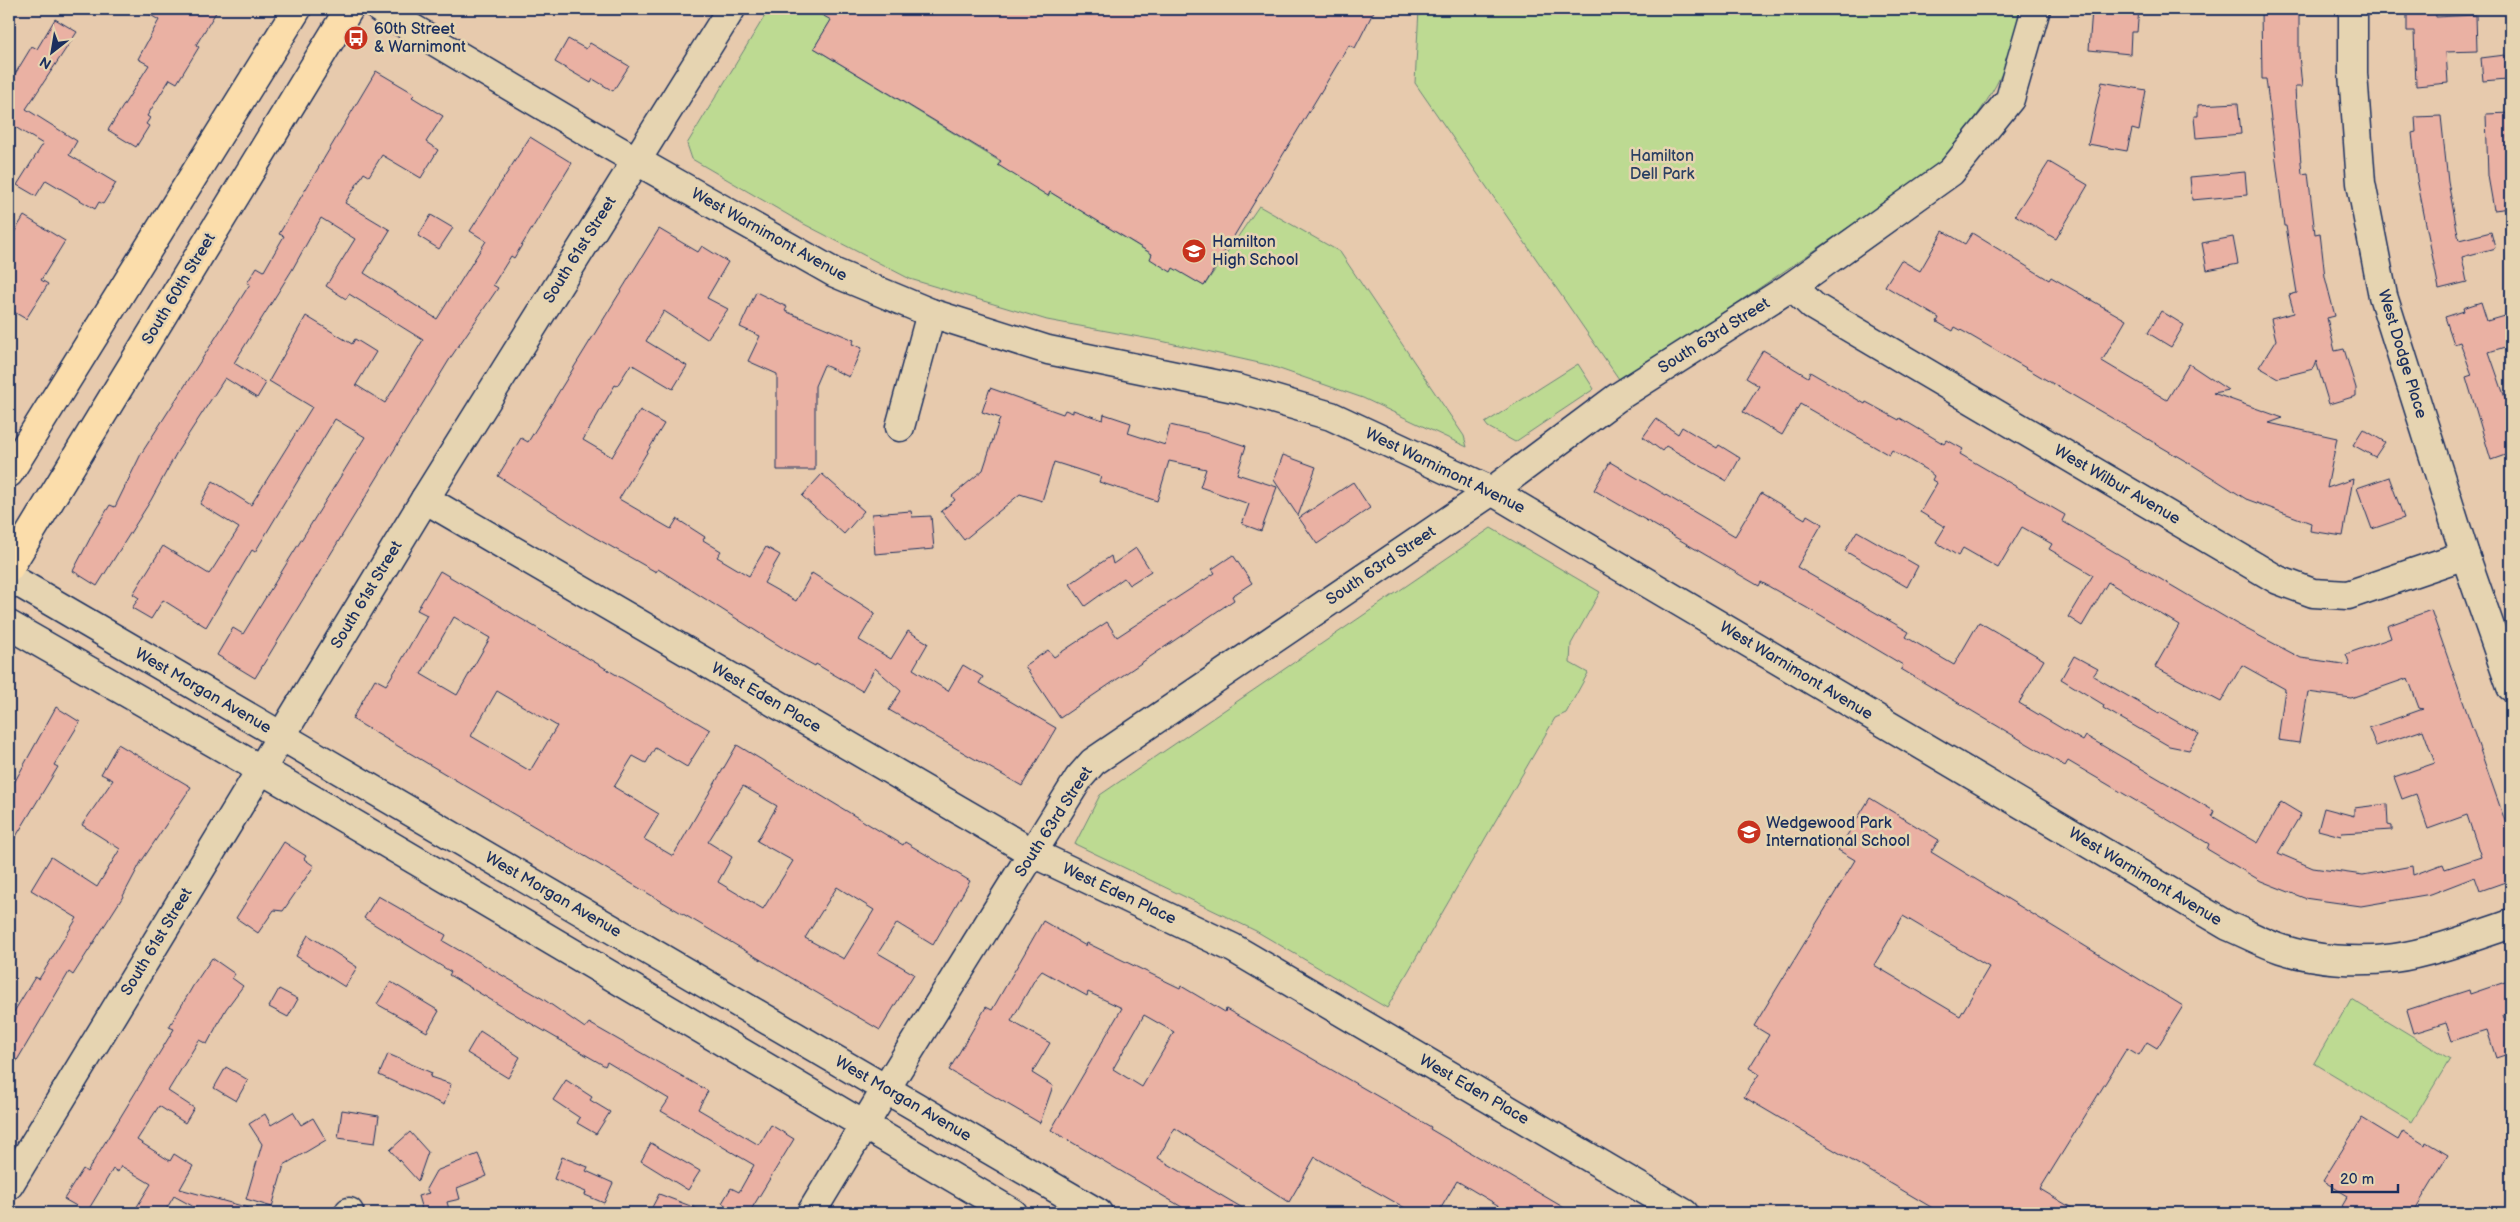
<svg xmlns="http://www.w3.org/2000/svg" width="2520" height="1222" font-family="'Balsamiq Sans',sans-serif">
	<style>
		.green { fill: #bdda92; stroke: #6c8478 }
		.building { fill: #eab1a3; stroke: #1b2f5e; fill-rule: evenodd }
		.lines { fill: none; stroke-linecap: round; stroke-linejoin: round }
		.minor-casing { stroke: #1b2f5e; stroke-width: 31 }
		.major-casing { stroke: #1b2f5e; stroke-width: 31 }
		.minor { stroke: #e6d4b1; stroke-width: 28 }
		.major { stroke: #fbddab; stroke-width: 28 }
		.labels { text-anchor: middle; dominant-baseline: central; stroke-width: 5; stroke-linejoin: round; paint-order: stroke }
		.poi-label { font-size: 16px; fill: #1b2f5e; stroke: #e6d4b1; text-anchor: start }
		.park-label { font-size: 16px; fill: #2b4063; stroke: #e6d4b1 }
		.street-label { font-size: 16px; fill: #1b2f5e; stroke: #e6d4b1 }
	</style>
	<rect width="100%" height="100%" fill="#e7caad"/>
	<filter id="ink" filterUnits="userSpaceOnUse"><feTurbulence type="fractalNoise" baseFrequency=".02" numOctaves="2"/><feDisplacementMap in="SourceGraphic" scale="10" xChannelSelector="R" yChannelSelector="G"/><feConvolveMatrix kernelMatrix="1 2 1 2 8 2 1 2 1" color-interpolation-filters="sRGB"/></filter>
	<g filter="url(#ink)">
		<g class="green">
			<polygon points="769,9 838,9 814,48 1204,286 1259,206 1340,252 1464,436 1467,447 1363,398 1268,365 1161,341 1047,320 910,279 802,223 692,159 687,144"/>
			<path d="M1419,9H2019C2015,73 1974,123 1933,170L1621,382L1415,83Z"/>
			<polygon points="1578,364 1594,389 1515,442 1488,427 1485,423"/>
			<polygon points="1491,528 1600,592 1571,644 1570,663 1588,673 1566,713 1555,718 1387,1008 1256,931 1075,844 1100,795"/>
			<polygon points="2351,999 2450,1059 2412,1122 2314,1063"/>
		</g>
		<g class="building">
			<polygon points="140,9 218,9 196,45 199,47 177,83 170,79 147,116 150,118 146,124 149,126 136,147 108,130 149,65 138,59 159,20"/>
			<polygon points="811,9 1375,9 1355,48 1349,45 1204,286 1173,268 1171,272 1150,259 1152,254 1050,192 1048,196 998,165 1001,161 814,48 831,20"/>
			<polygon points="2092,9 2139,9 2137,32 2131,32 2130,54 2089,50"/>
			<polygon points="2261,9 2299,9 2299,55 2302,87 2295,87 2296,106 2302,174 2308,173 2315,234 2320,233 2325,277 2335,316 2327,318 2335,351 2344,349 2356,388 2356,396 2329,404 2316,361 2313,369 2278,378 2259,367 2276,340 2271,319 2294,313 2289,295 2297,293 2286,226 2284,226 2266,79 2262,79"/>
			<polygon points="2407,9 2435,9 2436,17 2476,15 2477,51 2446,52 2448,83 2416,86 2414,31 2407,31"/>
			<polygon points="55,19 77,32 26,109 77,141 69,155 116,183 103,204 99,202 95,209 46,180 36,196 17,185 43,144 15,127 9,137 9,84 32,46 37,49"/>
			<polygon points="568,39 586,49 590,43 629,66 613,91 593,79 591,83 555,62"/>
			<polygon points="2505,55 2507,79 2483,81 2481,58"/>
			<polygon points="376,71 415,94 412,97 443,116 426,142 438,150 421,178 382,155 369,176 364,173 345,203 390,230 364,273 437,319 486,241 470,231 530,137 572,163 514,258 511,256 493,285 498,288 451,357 255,678 217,655 233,628 243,634 365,437 335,419 255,552 252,550 206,627 163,600 151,619 132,608 139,598 133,594 163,546 209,574 212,570 239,528 200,504 213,481 251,505 312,407 269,381 306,316 352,344 355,339 376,352 356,385 385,403 423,340 349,294 346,299 326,286 355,239 321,218 292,270 234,363 266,383 257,398 225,378 177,452 151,500 97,586 73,571 95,529 110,505 115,507 141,454 250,284 247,283 257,267 264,271 284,236 279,234"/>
			<polygon points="2102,82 2146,90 2139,131 2132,129 2127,151 2088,144"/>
			<polygon points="2238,103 2241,134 2196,138 2194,116 2198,116 2198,105"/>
			<polygon points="2511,113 2511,208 2494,210 2488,176 2486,114"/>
			<polygon points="2441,116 2448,182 2459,240 2491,232 2495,248 2462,257 2467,282 2439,289 2417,179 2412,133 2416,132 2415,117"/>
			<polygon points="2049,162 2088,185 2056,239 2015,215"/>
			<polygon points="2245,172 2247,195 2192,200 2190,177"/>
			<polygon points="431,215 453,228 439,249 418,236"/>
			<polygon points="24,216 65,241 41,280 48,284 26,319 9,309 9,241"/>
			<polygon points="659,229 698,252 702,246 728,262 707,298 728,309 707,339 664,311 646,341 687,366 673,389 631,364 617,386 615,385 583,440 612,457 640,410 664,424 619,499 671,529 677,519 705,537 703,540 721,551 717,557 749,576 766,547 780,555 764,583 796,601 812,573 831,585 875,613 859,640 891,659 908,631 928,643 913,669 948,691 963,665 983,677 979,683 1056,728 1022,786 889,710 901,691 875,668 862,691 816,664 815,666 786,650 658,569 656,572 587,533 498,476 521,438 528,442"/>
			<polygon points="1943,231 1965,244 1972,233 2049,280 2051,277 2126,320 2102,361 2167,400 2189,364 2228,390 2213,393 2283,418 2269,423 2337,438 2327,488 2353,479 2343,536 2310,531 2311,523 2246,499 2194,466 1966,333 1955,327 1953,331 1937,322 1939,318 1885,286 1901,260 1920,271"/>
			<polygon points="2233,237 2238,264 2207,270 2202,243"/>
			<polygon points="756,292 787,307 785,311 854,340 852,344 862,348 849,377 824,365 815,386 815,470 777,470 777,374 748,361 760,336 740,327"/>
			<polygon points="2481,302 2487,321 2511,314 2511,345 2489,352 2511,415 2511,453 2491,460 2466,377 2472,375 2460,342 2454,344 2445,317 2464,311 2463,308"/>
			<polygon points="2161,311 2184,325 2171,347 2148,333"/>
			<polygon points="1763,350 1808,377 1810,372 1865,404 1866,402 1899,420 1900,418 1944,444 1947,440 1963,449 1960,454 2065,515 2062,521 2235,623 2301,658 2350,665 2346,654 2391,638 2387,626 2431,610 2511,838 2511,880 2480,891 2475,877 2431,894 2361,906 2304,898 2261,881 2207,849 2209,844 2165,818 2068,761 2065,766 1901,669 1903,665 1807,608 1761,582 1759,586 1594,490 1610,462 1735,536 1761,493 1805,519 1807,515 1822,524 1797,567 1909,632 1906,637 1954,665 1979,622 2044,660 2019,703 2083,741 2086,736 2214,811 2212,816 2258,843 2281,802 2301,814 2278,853 2313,868 2363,875 2412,866 2413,875 2443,864 2445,869 2481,857 2467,815 2428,829 2416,794 2402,799 2394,777 2435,763 2423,730 2376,746 2369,728 2423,709 2419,708 2408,678 2351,698 2308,692 2299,743 2278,740 2285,689 2242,665 2221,702 2155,667 2179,625 2108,582 2082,626 2068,617 2093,575 2049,549 2052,544 2022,527 1998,568 1963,548 1958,556 1936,542 1945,527 1920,512 1937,483 1932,480 1934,476 1928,471 1892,450 1889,455 1800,404 1782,435 1743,412 1759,386 1746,378"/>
			<polygon points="990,388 1063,414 1065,410 1073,413 1073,410 1103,420 1104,414 1131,423 1128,433 1165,445 1170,425 1209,434 1246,446 1237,474 1277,487 1261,531 1242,524 1249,504 1200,487 1206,469 1169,461 1157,501 1099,482 1101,477 1054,462 1042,501 1020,494 964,540 941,511 955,500 952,496 983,470 1000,418 982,412"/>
			<polygon points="1656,419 1678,434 1682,427 1717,448 1719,445 1740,458 1727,481 1666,446 1662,451 1643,437"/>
			<polygon points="2363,429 2385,442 2375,457 2353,445"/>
			<polygon points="1283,455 1316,467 1298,516 1274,480"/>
			<polygon points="822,474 864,511 844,534 802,496"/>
			<polygon points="2389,477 2404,518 2372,529 2357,488"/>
			<polygon points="1353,482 1370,508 1317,544 1299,518"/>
			<polygon points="911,511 912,517 931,516 934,549 875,554 872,514"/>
			<polygon points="1857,531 1918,566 1907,587 1845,551"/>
			<polygon points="1136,548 1151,571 1129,585 1124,578 1085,606 1070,584 1111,556 1113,564"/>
			<polygon points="1233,555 1252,583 1232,596 1234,600 1060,718 1025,666 1048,650 1054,657 1107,622 1117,637 1215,573 1212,569"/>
			<path d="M440,571L710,730L687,767L655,748L646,763L633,756L614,787L659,814L644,839L673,856L737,745L903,845L905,842L970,881L933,945L897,923L878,953L914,974L880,1030L352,719L375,679L386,685L400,663L427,615L417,610ZM454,617L490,638L457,695L421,674ZM497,691L557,726L530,771L471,736ZM743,786L777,806L757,841L793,861L763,909L718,882L732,857L708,842ZM837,887L874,910L844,959L805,938Z"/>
			<polygon points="2074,656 2098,669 2093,676 2159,714 2160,712 2199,734 2189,750 2169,746 2103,708 2104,705 2061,679"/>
			<polygon points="56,707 80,722 54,765 58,767 9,848 9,792"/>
			<polygon points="118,744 191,787 141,862 122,898 73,975 69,972 9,1074 9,1020 35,977 39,979 77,918 31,890 51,857 97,887 120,849 82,825 113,780 101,774"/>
			<path d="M1870,798L1939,840L1931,852L2183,1006L2157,1048L2147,1042L2139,1055L2127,1048L2040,1189L2080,1213H1941L1744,1097L1759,1074L1749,1068L1769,1035L1754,1026L1855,860L1838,850ZM1903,916L1989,967L1960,1016L1874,965Z"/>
			<polygon points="2387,804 2388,825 2392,826 2392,830 2342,833 2341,836 2318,830 2324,808 2354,816 2354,808"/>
			<polygon points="284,842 306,856 304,859 314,866 283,911 274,910 258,933 236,918"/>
			<polygon points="378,896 446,935 443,941 543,999 585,1028 589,1023 708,1091 698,1109 759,1145 771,1125 794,1139 749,1213 739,1213 722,1203 731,1188 739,1192 754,1165 661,1111 669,1099 607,1062 605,1066 518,1016 449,975 451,972 364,918"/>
			<path d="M1043,921L1086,946L1087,943L1180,988L1181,986L1225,1012L1226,1009L1431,1127L1430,1129L1573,1213H1511L1457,1181L1438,1213H1414L1315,1157L1289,1202L1175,1128L1158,1158L1251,1213H1192L1051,1130L1122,1008L1088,992L1087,996L1042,971L1035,979L1011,1021L1050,1043L1032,1073L1053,1086L1040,1123L949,1070L986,1007L992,1010ZM1144,1015L1174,1032L1142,1087L1113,1069Z"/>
			<polygon points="308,935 357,967 345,987 296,956"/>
			<polygon points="212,958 235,974 232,978 243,986 226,1009 207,1044 199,1040 168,1091 194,1108 185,1123 159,1106 137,1140 170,1161 174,1154 193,1166 180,1189 249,1208 248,1213 205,1213 174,1196 164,1213 133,1213 151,1184 121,1166 118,1172 113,1169 87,1212 64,1199 83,1169 87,1172 174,1029 169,1027 193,986"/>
			<polygon points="2511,980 2511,1012 2503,1015 2511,1041 2511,1053 2496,1058 2487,1030 2452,1041 2446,1023 2414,1033 2407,1010 2469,990 2470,994"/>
			<polygon points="391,982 439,1011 427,1032 377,1004"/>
			<polygon points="279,989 298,999 288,1017 269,1007"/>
			<polygon points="480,1031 520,1057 508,1078 467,1053"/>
			<polygon points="388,1054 432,1073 430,1077 451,1084 444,1105 379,1075"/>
			<polygon points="226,1067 248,1080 236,1101 214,1088"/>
			<polygon points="566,1080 592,1097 590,1100 610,1112 596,1134 577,1123 580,1118 553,1100"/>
			<polygon points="342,1110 379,1116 375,1143 338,1138"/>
			<polygon points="293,1112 301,1125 313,1118 326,1140 284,1165 272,1207 246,1199 262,1144 249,1124 265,1114 271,1125"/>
			<polygon points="2362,1118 2398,1140 2403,1131 2425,1145 2426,1142 2448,1155 2413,1213 2338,1213 2348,1196 2323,1181"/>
			<polygon points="410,1132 428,1152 418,1181 390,1150"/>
			<polygon points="651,1143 700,1171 688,1190 641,1161"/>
			<polygon points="478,1154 487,1176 457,1188 460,1199 447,1202 450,1213 423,1213 418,1196 429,1193 426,1189 436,1171"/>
			<polygon points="562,1157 588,1167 586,1171 613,1183 604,1203 585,1195 586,1192 554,1179"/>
			<polygon points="659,1194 706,1212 706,1213 649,1213"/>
		</g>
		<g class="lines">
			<defs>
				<g id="minor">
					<path d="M380,9L616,149L835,273L931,313L1048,350L1239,389L1331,416L1492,491L2228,926C2245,933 2263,943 2281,949C2315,960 2358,963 2394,958C2431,953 2475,936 2511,924"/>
					<polyline points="2353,9 2353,73 2361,183 2383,296 2465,555 2511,687"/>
					<polyline points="1792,286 1813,306 2278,580 2313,593 2348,595 2465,555"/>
					<polyline points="900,427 931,313"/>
					<polyline points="425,499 1033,853 1233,948 1684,1213"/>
					<polyline points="9,577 1098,1213"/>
					<polyline points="9,625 288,785 1013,1213"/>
					<polyline points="9,1185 425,499 731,9"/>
					<polyline points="349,1212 349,1213"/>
					<polyline points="811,1213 895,1074 1079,778 1093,762 1492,491 1618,397 1792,286 1951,172 2010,99 2036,9"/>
				</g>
				<g id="major">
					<polyline points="9,473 297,9"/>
					<polyline points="9,568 349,9"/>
				</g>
			</defs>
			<use href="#minor" class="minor-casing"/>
			<use href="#major" class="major-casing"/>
			<use href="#minor" class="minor"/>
			<use href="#major" class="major"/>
		</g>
	</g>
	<defs>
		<symbol id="bus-disc" viewBox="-11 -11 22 22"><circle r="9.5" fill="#c8321e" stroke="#e6d4b1"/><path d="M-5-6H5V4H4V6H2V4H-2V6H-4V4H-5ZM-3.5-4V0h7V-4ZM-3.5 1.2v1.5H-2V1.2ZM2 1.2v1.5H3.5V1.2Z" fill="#fff"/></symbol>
		<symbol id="school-disc" viewBox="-11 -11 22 22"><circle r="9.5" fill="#c8321e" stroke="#e6d4b1"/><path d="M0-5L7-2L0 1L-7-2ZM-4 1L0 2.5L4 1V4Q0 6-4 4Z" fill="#fff"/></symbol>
	</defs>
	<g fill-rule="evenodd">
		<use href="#bus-disc" x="342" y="24" width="28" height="28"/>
		<use href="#school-disc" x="1180" y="237" width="28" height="28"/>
		<use href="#school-disc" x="1735" y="818" width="28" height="28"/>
	</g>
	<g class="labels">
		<g class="poi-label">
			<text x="374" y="29">60th Street<tspan x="374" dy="18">&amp; Warnimont</tspan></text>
			<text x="1212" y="242">Hamilton<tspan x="1212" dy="18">High School</tspan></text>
			<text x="1766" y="823">Wedgewood Park<tspan x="1766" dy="18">International School</tspan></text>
		</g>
		<g class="park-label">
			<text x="1662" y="156">Hamilton<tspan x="1662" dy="18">Dell Park</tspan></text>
		</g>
		<g class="street-label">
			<text transform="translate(769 235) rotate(29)">West Warnimont Avenue</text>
			<text transform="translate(580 250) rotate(-58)">South 61st Street</text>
			<text transform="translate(179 289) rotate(-59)">South 60th Street</text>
			<text transform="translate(1714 336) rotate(-32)">South 63rd Street</text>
			<text transform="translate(2402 354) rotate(73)">West Dodge Place</text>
			<text transform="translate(1445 471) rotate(26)">West Warnimont Avenue</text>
			<text transform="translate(2117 485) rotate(30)">West Wilbur Avenue</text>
			<text transform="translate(1381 566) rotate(-34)">South 63rd Street</text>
			<text transform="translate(367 595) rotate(-59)">South 61st Street</text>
			<text transform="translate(1796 671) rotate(31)">West Warnimont Avenue</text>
			<text transform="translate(203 691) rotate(30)">West Morgan Avenue</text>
			<text transform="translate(766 698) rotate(30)">West Eden Place</text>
			<text transform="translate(1054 822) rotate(-57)">South 63rd Street</text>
			<text transform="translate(2145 877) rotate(31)">West Warnimont Avenue</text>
			<text transform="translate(1119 894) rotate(25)">West Eden Place</text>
			<text transform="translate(553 895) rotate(30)">West Morgan Avenue</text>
			<text transform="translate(157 942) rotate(-59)">South 61st Street</text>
			<text transform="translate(1474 1090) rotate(30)">West Eden Place</text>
			<text transform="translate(903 1099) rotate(30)">West Morgan Avenue</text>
		</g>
	</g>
	<rect width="2520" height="1222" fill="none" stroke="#e6d4b1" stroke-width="30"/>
	<rect x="15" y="15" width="2490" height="1192" fill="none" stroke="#1b2f5e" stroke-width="2" filter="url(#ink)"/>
	<g transform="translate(52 52) rotate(211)" stroke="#e6d4b1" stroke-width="4" paint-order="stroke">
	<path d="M0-4L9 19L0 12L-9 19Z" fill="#1b2f5e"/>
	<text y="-8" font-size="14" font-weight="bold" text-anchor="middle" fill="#1b2f5e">N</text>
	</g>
	<path d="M2332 1184v8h66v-8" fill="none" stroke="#1b2f5e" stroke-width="2.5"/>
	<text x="2340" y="1184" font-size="15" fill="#1b2f5e" stroke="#e6d4b1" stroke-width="4" paint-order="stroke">20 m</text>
</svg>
